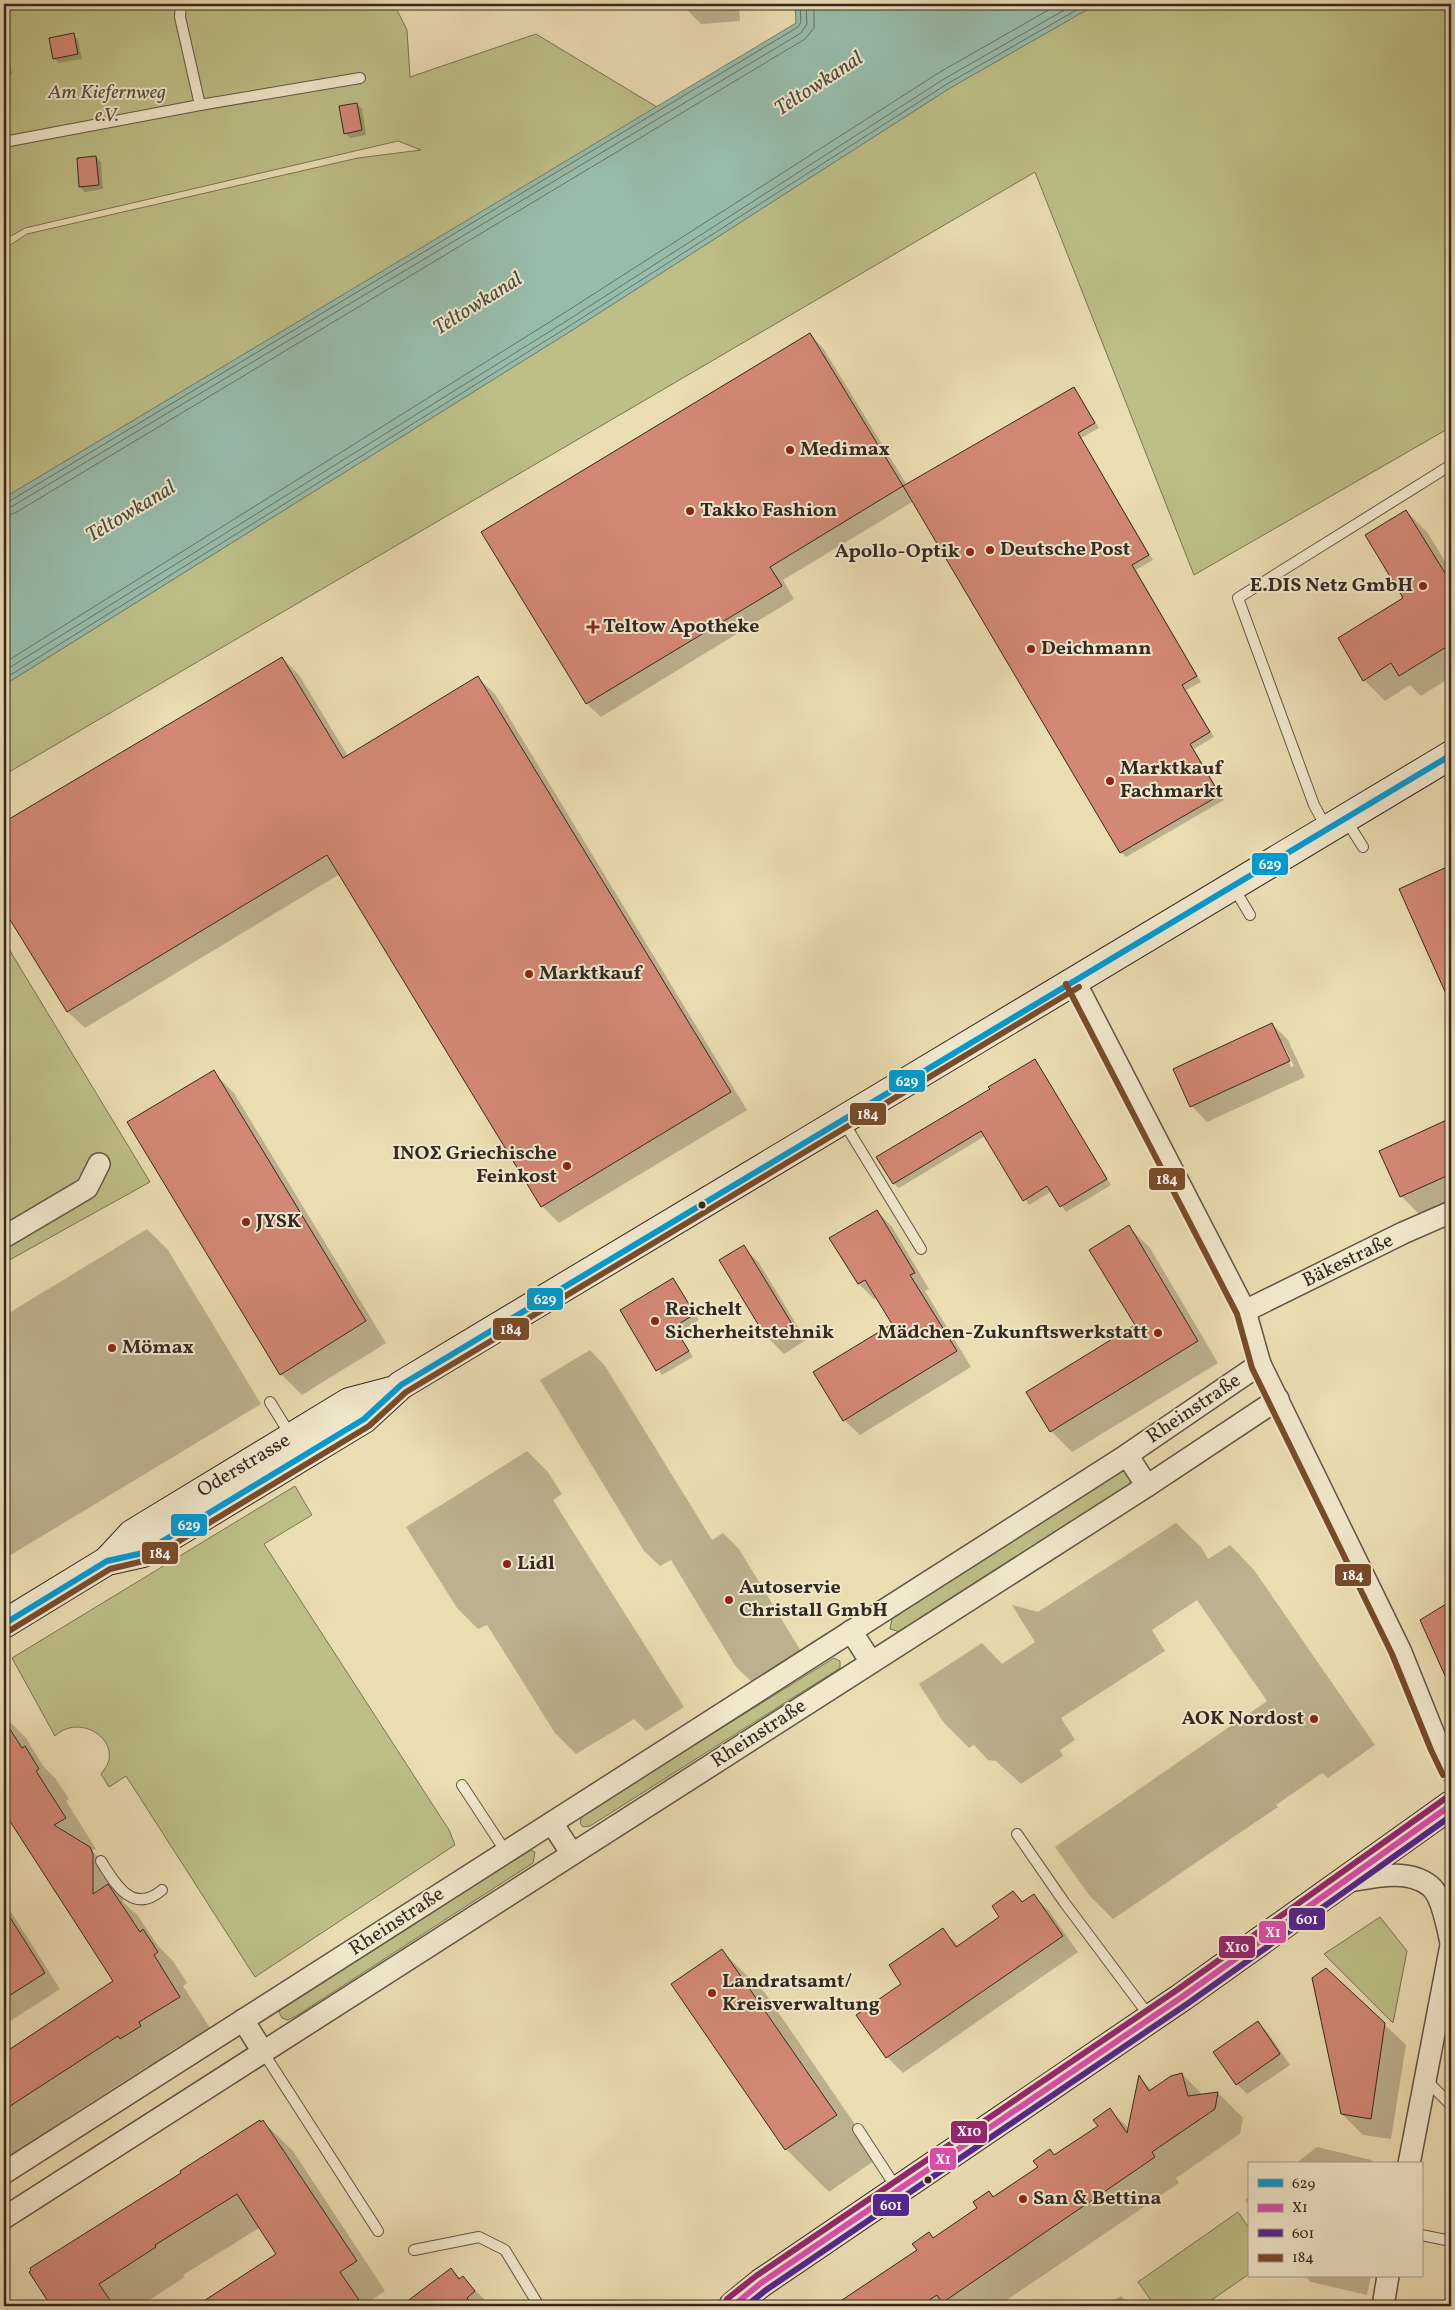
<svg xmlns="http://www.w3.org/2000/svg" width="1455" height="2310" font-family="Vollkorn,serif">
	<style>
		.green { fill: #bebf87; stroke: #797454 }
		.water { fill: #98bcaa; stroke: #708174 }
		.shadow { fill: #0003; fill-rule: evenodd }
		.lines { fill: none; stroke-linecap: round; stroke-linejoin: round }
		.shore { stroke: #667266; stroke-width: 1 }
		.building { fill: #d38875; stroke: #342822 }
		.lane-casing { stroke: #625546; stroke-width: 12 }
		.street-casing { stroke: #625546; stroke-width: 24 }
		.secondary-casing { stroke: #342822; stroke-width: 30 }
		.lane { stroke: #f2e9cd; stroke-width: 10 }
		.street { stroke: #f2e9cd; stroke-width: 21 }
		.secondary { stroke: #f2e9cd; stroke-width: 28 }
		.bus-1-casing { stroke: #f2e9cd; stroke-width: 10 }
		.bus-2-casing { stroke: #f2e9cd; stroke-width: 10 }
		.bus-3-casing { stroke: #f2e9cd; stroke-width: 10 }
		.bus-4-casing { stroke: #f2e9cd; stroke-width: 10 }
		.bus-5-casing { stroke: #f2e9cd; stroke-width: 10 }
		.bus-1 { stroke: #009bd5; stroke-width: 6 }
		.bus-2 { stroke: #dd4dae; stroke-width: 6 }
		.bus-3 { stroke: #542791; stroke-width: 6 }
		.bus-4 { stroke: #7a4b2a; stroke-width: 6 }
		.bus-5 { stroke: #95276e; stroke-width: 6 }
		.poi-dot { fill: #8f2418; stroke: #f2e9cd; stroke-width: 2 }
		.bus-dot { fill: #342822; stroke: #f2e9cd; stroke-width: 2 }
		.labels { text-anchor: middle; dominant-baseline: central; stroke-width: 4; stroke-linejoin: round; paint-order: stroke }
		.park-label { font-size: 20px; font-style: italic; fill: #564e3b; stroke: #f2e9cd }
		.poi-label { font-size: 20px; font-weight: bold; fill: #342822; stroke: #f2e9cd; text-anchor: start }
		.street-label { font-size: 20px; fill: #342822; stroke: #f2e9cd }
		.water-label { font-size: 21px; font-style: italic; fill: #4d4d44; stroke: #f2e9cd }
		.line-badge { stroke: #f2e9cd; stroke-width: 2 }
		.badge-label { font-size: 14px; text-anchor: middle; font-weight: bold; fill: #fff }
	</style>
	<rect width="100%" height="100%" fill="#ebddb2"/>
	<filter id="stains"><feTurbulence type="fractalNoise" baseFrequency=".004" numOctaves="4"/><feColorMatrix values="0 0 0 0 .2 0 0 0 0 .09 0 0 0 0 .02 0 0 0 .5 -.17"/></filter>
	<radialGradient id="worn" r=".72"><stop offset=".6" stop-color="#630" stop-opacity="0"/><stop offset="1" stop-color="#630" stop-opacity=".3"/></radialGradient>
	<g class="green">
		<polygon points="4,4 394,4 407,30 410,77 536,34 657,107 4,498 4,249 27,234 358,158 421,150 398,141 25,228 4,240"/>
		<polygon points="1097,4 1451,4 1451,427 1194,575 1035,172 4,775 4,685 574,329 950,88"/>
		<polygon points="4,941 150,1182 4,1263"/>
		<polygon points="1120,1469 1130,1474 1130,1484 900,1632 890,1629 892,1619"/>
		<path d="M295,1486L312,1515L264,1544L449,1830L455,1845L255,1977L126,1776L109,1787L101,1774C104,1770 108,1765 109,1760C114,1734 76,1715 55,1736L12,1658Z"/>
		<polygon points="834,1658 840,1661 840,1668 590,1826 583,1827 580,1823 582,1815"/>
		<polygon points="531,1850 535,1852 533,1863 296,2016 288,2020 282,2018 279,2012 288,2002"/>
		<polygon points="1380,1917 1407,1951 1393,2023 1324,1954"/>
		<polygon points="1238,2212 1249,2228 1249,2274 1203,2306 1155,2306 1138,2282"/>
	</g>
	<polygon class="water" points="795,4 1097,4 950,88 574,329 4,685 4,498 796,23"/>
	<g class="shadow">
		<polygon points="681,4 739,4 740,21 701,24"/>
		<polygon points="73,35 78,39 82,59 59,63 54,58"/>
		<polygon points="4,47 8,52 12,74 4,76"/>
		<polygon points="357,104 362,109 366,135 350,138 345,133"/>
		<polygon points="96,157 101,162 103,189 85,192 80,187"/>
		<polygon points="810,334 823,348 907,485 1074,388 1078,393 1099,428 1081,438 1153,560 1136,570 1201,682 1186,690 1214,737 1194,749 1224,800 1126,857 1121,852 914,501 783,580 794,599 601,717 587,704 483,533"/>
		<polygon points="1406,511 1427,532 1451,571 1451,677 1421,696 1410,685 1385,701 1364,680 1405,599"/>
		<polygon points="282,658 299,675 348,756 478,678 495,694 747,1110 559,1223 542,1206 340,874 85,1028 68,1012 4,908 4,823"/>
		<polygon points="1451,866 1451,1002 1400,889"/>
		<path d="M1272,1024L1288,1040L1305,1077L1207,1122L1192,1106L1174,1069ZM1280,1042H1282L1294,1066L1291,1067Z"/>
		<polygon points="1035,1060 1111,1185 1066,1212 1052,1191 1029,1205 985,1136 899,1188 894,1184 991,1090"/>
		<polygon points="213,1072 234,1093 386,1343 302,1395 281,1374"/>
		<polygon points="1451,1120 1451,1202 1421,1216 1401,1196 1381,1151"/>
		<polygon points="877,1211 892,1227 929,1289 925,1291 971,1367 860,1435 844,1420 894,1324 877,1298 874,1299 859,1284"/>
		<polygon points="1129,1227 1150,1248 1218,1363 1072,1452 1051,1431 1137,1325"/>
		<polygon points="147,1229 168,1250 261,1404 4,1559 4,1316"/>
		<polygon points="743,1247 759,1263 806,1340 784,1354 768,1338 721,1261"/>
		<polygon points="673,1279 699,1320 678,1333 693,1357 662,1375 621,1311"/>
		<polygon points="590,1350 605,1366 712,1540 723,1533 739,1549 802,1653 752,1682 736,1667 671,1560 660,1566 644,1551 540,1380"/>
		<polygon points="527,1451 548,1472 562,1494 553,1500 684,1707 646,1731 634,1719 576,1754 555,1733 487,1625 478,1629 457,1608 406,1527"/>
		<polygon points="1176,1523 1201,1547 1208,1559 1230,1545 1254,1570 1375,1745 1328,1778 1322,1773 1276,1805 1278,1807 1113,1919 1089,1895 1055,1847 1267,1701 1197,1600 1152,1630 1165,1651 1061,1718 1075,1740 1060,1750 1063,1756 1021,1784 996,1761 988,1760 974,1745 969,1748 944,1723 919,1684 982,1643 1002,1664 1035,1642 1012,1605 1038,1612"/>
		<polygon points="1451,1603 1451,1644 1440,1650 1440,1653 1451,1647 1451,1666 1448,1667 1435,1654 1422,1620"/>
		<polygon points="4,1716 26,1738 43,1766 55,1778 69,1799 66,1801 96,1849 92,1851 120,1879 123,1886 123,1902 138,1916 158,1946 173,1961 187,1983 183,1986 210,2028 168,2053 171,2057 151,2069 148,2066 67,2118 66,2120 40,2137 43,2140 23,2152 20,2149 4,2160 4,2054 115,1981 4,1810"/>
		<polygon points="1013,1892 1023,1902 1033,1895 1049,1911 1078,1952 903,2073 887,2057 858,2016 903,1984 943,1930 959,1946 1001,1917"/>
		<polygon points="4,1901 60,1989 4,2025"/>
		<polygon points="722,1951 765,1993 878,2158 829,2192 786,2149 673,1985"/>
		<polygon points="1257,2022 1268,2033 1290,2065 1247,2094 1237,2084"/>
		<polygon points="1384,2024 1406,2045 1391,2139 1363,2135 1342,2114"/>
		<polygon points="1182,2074 1203,2095 1218,2093 1243,2118 1240,2134 1176,2178 1179,2183 998,2306 836,2306 979,2208 989,2192 995,2198 1099,2126 1110,2110 1129,2129 1140,2078 1152,2090"/>
		<polygon points="263,2122 293,2151 385,2291 369,2302 372,2306 198,2306 278,2254 261,2227 183,2275 185,2277 140,2306 52,2306 30,2272"/>
		<polygon points="1317,2147 1371,2160 1375,2164 1295,2164"/>
		<polygon points="1249,2197 1249,2205 1245,2200"/>
		<polygon points="451,2270 461,2279 463,2278 491,2306 409,2306 407,2303"/>
		<polygon points="1305,2276 1371,2276 1367,2295 1311,2282"/>
		<polygon points="1121,2296 1131,2306 1104,2306"/>
		<polygon points="1279,2301 1311,2306 1272,2306"/>
	</g>
	<g class="lines">
		<g class="shore">
			<polyline points="4,502 8,502 798,27 801,22 800,4"/>
			<polyline points="4,509 11,507 801,33 807,24 806,4"/>
			<polyline points="4,516 15,513 805,39 814,28 814,4"/>
			<polyline points="4,663 564,313 940,72 1059,4"/>
			<polyline points="4,671 568,320 944,79 1075,4"/>
			<polyline points="4,679 571,325 947,84 1087,4"/>
		</g>
	</g>
	<g class="building">
		<polygon points="74,33 78,54 53,59 49,38"/>
		<polygon points="357,103 362,130 344,134 339,106"/>
		<polygon points="96,156 99,185 79,187 77,158"/>
		<polygon points="810,333 903,486 770,567 782,586 586,704 481,532"/>
		<polygon points="1074,387 1095,423 1078,433 1149,555 1132,565 1197,676 1182,685 1210,732 1190,744 1220,795 1120,853 903,486"/>
		<polygon points="1406,510 1445,573 1451,569 1451,644 1399,676 1391,663 1363,681 1338,638 1403,598 1365,535"/>
		<polygon points="282,657 343,758 478,676 731,1092 541,1207 327,855 67,1012 4,910 4,822"/>
		<polygon points="1451,865 1451,1005 1399,889"/>
		<polygon points="1272,1023 1290,1061 1190,1107 1173,1069"/>
		<polygon points="1035,1059 1107,1179 1060,1207 1047,1186 1023,1201 981,1131 893,1184 876,1157 990,1089 988,1087"/>
		<polygon points="214,1070 366,1321 280,1375 127,1122"/>
		<polygon points="1451,1118 1451,1174 1400,1197 1379,1151"/>
		<polygon points="877,1210 915,1273 910,1275 957,1351 843,1421 813,1372 892,1324 865,1280 858,1284 829,1238"/>
		<polygon points="1129,1225 1198,1341 1050,1432 1026,1392 1135,1325 1089,1250"/>
		<polygon points="744,1245 792,1324 767,1339 719,1260"/>
		<polygon points="673,1278 695,1314 674,1327 689,1351 656,1371 620,1310"/>
		<polygon points="1451,1601 1451,1689 1420,1620"/>
		<polygon points="4,1720 22,1748 25,1746 39,1769 36,1771 66,1818 54,1825 90,1847 93,1854 93,1894 108,1884 140,1932 143,1929 158,1952 154,1955 180,1997 139,2022 141,2026 120,2039 118,2036 4,2110 4,2053 113,1981 4,1812"/>
		<polygon points="1013,1891 1022,1902 1034,1894 1063,1936 886,2058 856,2015 901,1984 889,1965 943,1928 956,1947 999,1917 992,1906"/>
		<polygon points="4,1908 45,1973 4,1999"/>
		<polygon points="722,1949 837,2115 785,2150 671,1984"/>
		<polygon points="1326,1968 1385,2023 1371,2119 1341,2114 1312,1978"/>
		<polygon points="1258,2021 1280,2054 1236,2085 1213,2052"/>
		<polygon points="1182,2073 1188,2096 1218,2092 1215,2109 1152,2152 1155,2157 942,2303 937,2295 920,2306 833,2306 917,2250 912,2244 929,2232 933,2238 977,2208 973,2202 989,2191 993,2197 1038,2167 1033,2161 1050,2149 1054,2155 1098,2126 1093,2120 1110,2108 1127,2133 1139,2075 1149,2091 1171,2076"/>
		<polygon points="260,2120 261,2122 263,2120 357,2261 340,2272 363,2306 196,2306 276,2254 237,2194 155,2245 156,2247 99,2284 114,2306 51,2306 29,2272 31,2270 30,2268 181,2173 180,2171"/>
		<polygon points="451,2268 459,2279 463,2276 475,2291 467,2298 473,2306 401,2306"/>
	</g>
	<g class="lines">
		<defs>
			<g id="lane">
				<polyline points="181,4 180,17 200,105"/>
				<polyline points="4,142 200,105 360,78"/>
				<polyline points="1346,820 1363,847"/>
				<polyline points="1327,829 1314,805 1238,598 1451,465"/>
				<polyline points="1234,888 1250,915"/>
				<polyline points="843,1121 921,1249"/>
				<polyline points="270,1402 291,1436"/>
				<polyline points="462,1785 506,1852"/>
				<polyline points="1017,1834 1064,1902 1150,2017"/>
				<path d="M101,1861C115,1884 133,1915 162,1890"/>
				<polyline points="263,2052 378,2231"/>
				<polyline points="1425,2079 1451,2105"/>
				<polyline points="858,2129 897,2189"/>
				<polyline points="1421,2235 1451,2241"/>
				<polyline points="414,2250 479,2237 505,2250 539,2306"/>
			</g>
			<g id="street">
				<polyline points="1074,980 1245,1311 1260,1364 1400,1650 1439,1747 1451,1771"/>
				<polyline points="4,1237 87,1188 99,1164"/>
				<polyline points="1245,1311 1403,1233 1451,1212"/>
				<polyline points="1127,1455 1147,1486"/>
				<polyline points="851,1631 871,1662"/>
				<polyline points="552,1823 572,1854"/>
				<path d="M1343,1882C1370,1878 1407,1867 1430,1886C1442,1895 1448,1929 1451,1943"/>
				<polyline points="243,2020 263,2052"/>
				<polyline points="1409,2164 1451,1945"/>
				<polyline points="4,2173 1127,1455 1260,1364"/>
				<polyline points="4,2218 1147,1486 1278,1399"/>
				<polyline points="1383,2306 1388,2276"/>
			</g>
			<g id="secondary">
				<polyline points="107,1561 132,1534 349,1402 391,1391"/>
				<path d="M4,1624L107,1561L143,1553L364,1419L401,1385C750,1172 1102,966 1451,755"/>
				<polyline points="733,2306 761,2283 1182,1997 1451,1805"/>
			</g>
		</defs>
		<use href="#lane" class="lane-casing"/>
		<use href="#street" class="street-casing"/>
		<use href="#secondary" class="secondary-casing"/>
		<use href="#lane" class="lane"/>
		<use href="#street" class="street"/>
		<use href="#secondary" class="secondary"/>
		<defs>
			<polyline id="bus-1" points="4,1624 107,1561 143,1553 364,1419 401,1385 1451,755"/>
			<polyline id="bus-2" points="733,2306 761,2283 1182,1997 1451,1805"/>
			<polyline id="bus-3" points="746,2306 766,2290 1187,2004 1451,1816"/>
			<g id="bus-4">
				<polyline points="1066,984 1237,1314 1252,1368 1392,1654 1431,1750 1443,1775"/>
				<polyline points="9,1631 110,1569 148,1560 369,1426 406,1392 1079,987"/>
			</g>
			<polyline id="bus-5" points="727,2299 756,2276 1177,1990 1446,1798"/>
		</defs>
		<use href="#bus-1" class="bus-1-casing"/>
		<use href="#bus-2" class="bus-2-casing"/>
		<use href="#bus-3" class="bus-3-casing"/>
		<use href="#bus-4" class="bus-4-casing"/>
		<use href="#bus-5" class="bus-5-casing"/>
		<use href="#bus-1" class="bus-1"/>
		<use href="#bus-2" class="bus-2"/>
		<use href="#bus-3" class="bus-3"/>
		<use href="#bus-4" class="bus-4"/>
		<use href="#bus-5" class="bus-5"/>
	</g>
	<g class="poi-dot">
		<circle cx="790" cy="450" r="5"/>
		<circle cx="690" cy="511" r="5"/>
		<circle cx="990" cy="550" r="5"/>
		<circle cx="970" cy="552" r="5"/>
		<circle cx="1423" cy="586" r="5"/>
		<path d="M590.5 619.5h5v5h5v5h-5v5h-5v-5h-5v-5h5z"/>
		<circle cx="1031" cy="649" r="5"/>
		<circle cx="1110" cy="781" r="5"/>
		<circle cx="529" cy="974" r="5"/>
		<circle cx="567" cy="1166" r="5"/>
		<circle cx="246" cy="1222" r="5"/>
		<circle cx="655" cy="1321" r="5"/>
		<circle cx="1158" cy="1333" r="5"/>
		<circle cx="112" cy="1348" r="5"/>
		<circle cx="507" cy="1564" r="5"/>
		<circle cx="729" cy="1600" r="5"/>
		<circle cx="1314" cy="1719" r="5"/>
		<circle cx="712" cy="1993" r="5"/>
		<circle cx="1023" cy="2199" r="5"/>
	</g>
	<g class="bus-dot">
		<circle cx="702" cy="1205" r="4.5"/>
		<circle cx="928" cy="2180" r="4.5"/>
	</g>
	<g class="labels">
		<g class="park-label">
			<text x="107" y="93">Am Kiefernweg<tspan x="107" dy="23">e.V.</tspan></text>
		</g>
		<g class="poi-label">
			<text x="800" y="450">Medimax</text>
			<text x="700" y="511">Takko Fashion</text>
			<text x="1000" y="550">Deutsche Post</text>
			<text x="960" y="552" text-anchor="end">Apollo-Optik</text>
			<text x="1413" y="586" text-anchor="end">E.DIS Netz GmbH</text>
			<text x="603" y="627">Teltow Apotheke</text>
			<text x="1041" y="649">Deichmann</text>
			<text x="1120" y="769">Marktkauf<tspan x="1120" dy="23">Fachmarkt</tspan></text>
			<text x="539" y="974">Marktkauf</text>
			<text x="557" y="1154" text-anchor="end">INOΣ Griechische<tspan x="557" dy="23">Feinkost</tspan></text>
			<text x="256" y="1222">JYSK</text>
			<text x="665" y="1310">Reichelt<tspan x="665" dy="23">Sicherheitstehnik</tspan></text>
			<text x="1148" y="1333" text-anchor="end">Mädchen-Zukunftswerkstatt</text>
			<text x="122" y="1348">Mömax</text>
			<text x="517" y="1564">Lidl</text>
			<text x="739" y="1588">Autoservie<tspan x="739" dy="23">Christall GmbH</tspan></text>
			<text x="1304" y="1719" text-anchor="end">AOK Nordost</text>
			<text x="722" y="1982">Landratsamt/<tspan x="722" dy="23">Kreisverwaltung</tspan></text>
			<text x="1033" y="2199">San &amp; Bettina</text>
		</g>
		<g class="street-label">
			<text transform="translate(1348 1261) rotate(-26)">Bäkestraße</text>
			<text transform="translate(1194 1409) rotate(-34)">Rheinstraße</text>
			<text transform="translate(244 1466) rotate(-31)">Oderstrasse</text>
			<text transform="translate(759 1734) rotate(-33)">Rheinstraße</text>
			<text transform="translate(397 1922) rotate(-33)">Rheinstraße</text>
		</g>
		<g class="water-label">
			<text transform="translate(819 84) rotate(-33)">Teltowkanal</text>
			<text transform="translate(478 304) rotate(-32)">Teltowkanal</text>
			<text transform="translate(131 512) rotate(-31)">Teltowkanal</text>
		</g>
	</g>
	<g class="line-badge">
		<rect x="1251" y="852" width="38" height="24" rx="5" fill="#009bd5"/>
		<rect x="888" y="1069" width="38" height="24" rx="5" fill="#009bd5"/>
		<rect x="849" y="1102" width="38" height="24" rx="5" fill="#7a4b2a"/>
		<rect x="1148" y="1167" width="38" height="24" rx="5" fill="#7a4b2a"/>
		<rect x="526" y="1287" width="38" height="24" rx="5" fill="#009bd5"/>
		<rect x="492" y="1317" width="38" height="24" rx="5" fill="#7a4b2a"/>
		<rect x="170" y="1513" width="38" height="24" rx="5" fill="#009bd5"/>
		<rect x="141" y="1541" width="38" height="24" rx="5" fill="#7a4b2a"/>
		<rect x="1334" y="1563" width="38" height="24" rx="5" fill="#7a4b2a"/>
		<rect x="1288" y="1907" width="38" height="24" rx="5" fill="#542791"/>
		<rect x="1258" y="1920" width="29" height="24" rx="5" fill="#dd4dae"/>
		<rect x="1218" y="1935" width="38" height="24" rx="5" fill="#95276e"/>
		<rect x="950" y="2120" width="38" height="24" rx="5" fill="#95276e"/>
		<rect x="929" y="2147" width="28" height="24" rx="5" fill="#dd4dae"/>
		<rect x="872" y="2193" width="38" height="24" rx="5" fill="#542791"/>
	</g>
	<g class="badge-label">
		<text x="1270" y="869">629</text>
		<text x="907" y="1086">629</text>
		<text x="868" y="1119">184</text>
		<text x="1167" y="1184">184</text>
		<text x="545" y="1304">629</text>
		<text x="511" y="1334">184</text>
		<text x="189" y="1530">629</text>
		<text x="160" y="1558">184</text>
		<text x="1353" y="1580">184</text>
		<text x="1307" y="1924">601</text>
		<text x="1273" y="1937">X1</text>
		<text x="1237" y="1952">X10</text>
		<text x="969" y="2136">X10</text>
		<text x="943" y="2164">X1</text>
		<text x="891" y="2210">601</text>
	</g>
	<rect width="1455" height="2310" fill="none" stroke="#ebddb2" stroke-width="20"/>
	<rect x="5" y="5" width="1445" height="2300" fill="none" stroke="#342822" stroke-width="2.5"/>
	<rect x="10" y="10" width="1435" height="2290" fill="none" stroke="#342822"/>
	<rect x="1248" y="2162" width="175" height="115" fill="#f2e9cd" stroke="#a69c89"/>
	<rect x="1258" y="2179" width="25" height="8" fill="#009bd5" stroke="#a69c89"/>
	<text x="1292" y="2188" font-size="15" fill="#342822">629</text>
	<rect x="1258" y="2204" width="25" height="8" fill="#dd4dae" stroke="#a69c89"/>
	<text x="1292" y="2212" font-size="15" fill="#342822">X1</text>
	<rect x="1258" y="2229" width="25" height="8" fill="#542791" stroke="#a69c89"/>
	<text x="1292" y="2238" font-size="15" fill="#342822">601</text>
	<rect x="1258" y="2254" width="25" height="8" fill="#7a4b2a" stroke="#a69c89"/>
	<text x="1292" y="2262" font-size="15" fill="#342822">184</text>
	<rect width="100%" height="100%" filter="url(#stains)"/>
	<rect width="100%" height="100%" fill="url(#worn)"/>
</svg>
